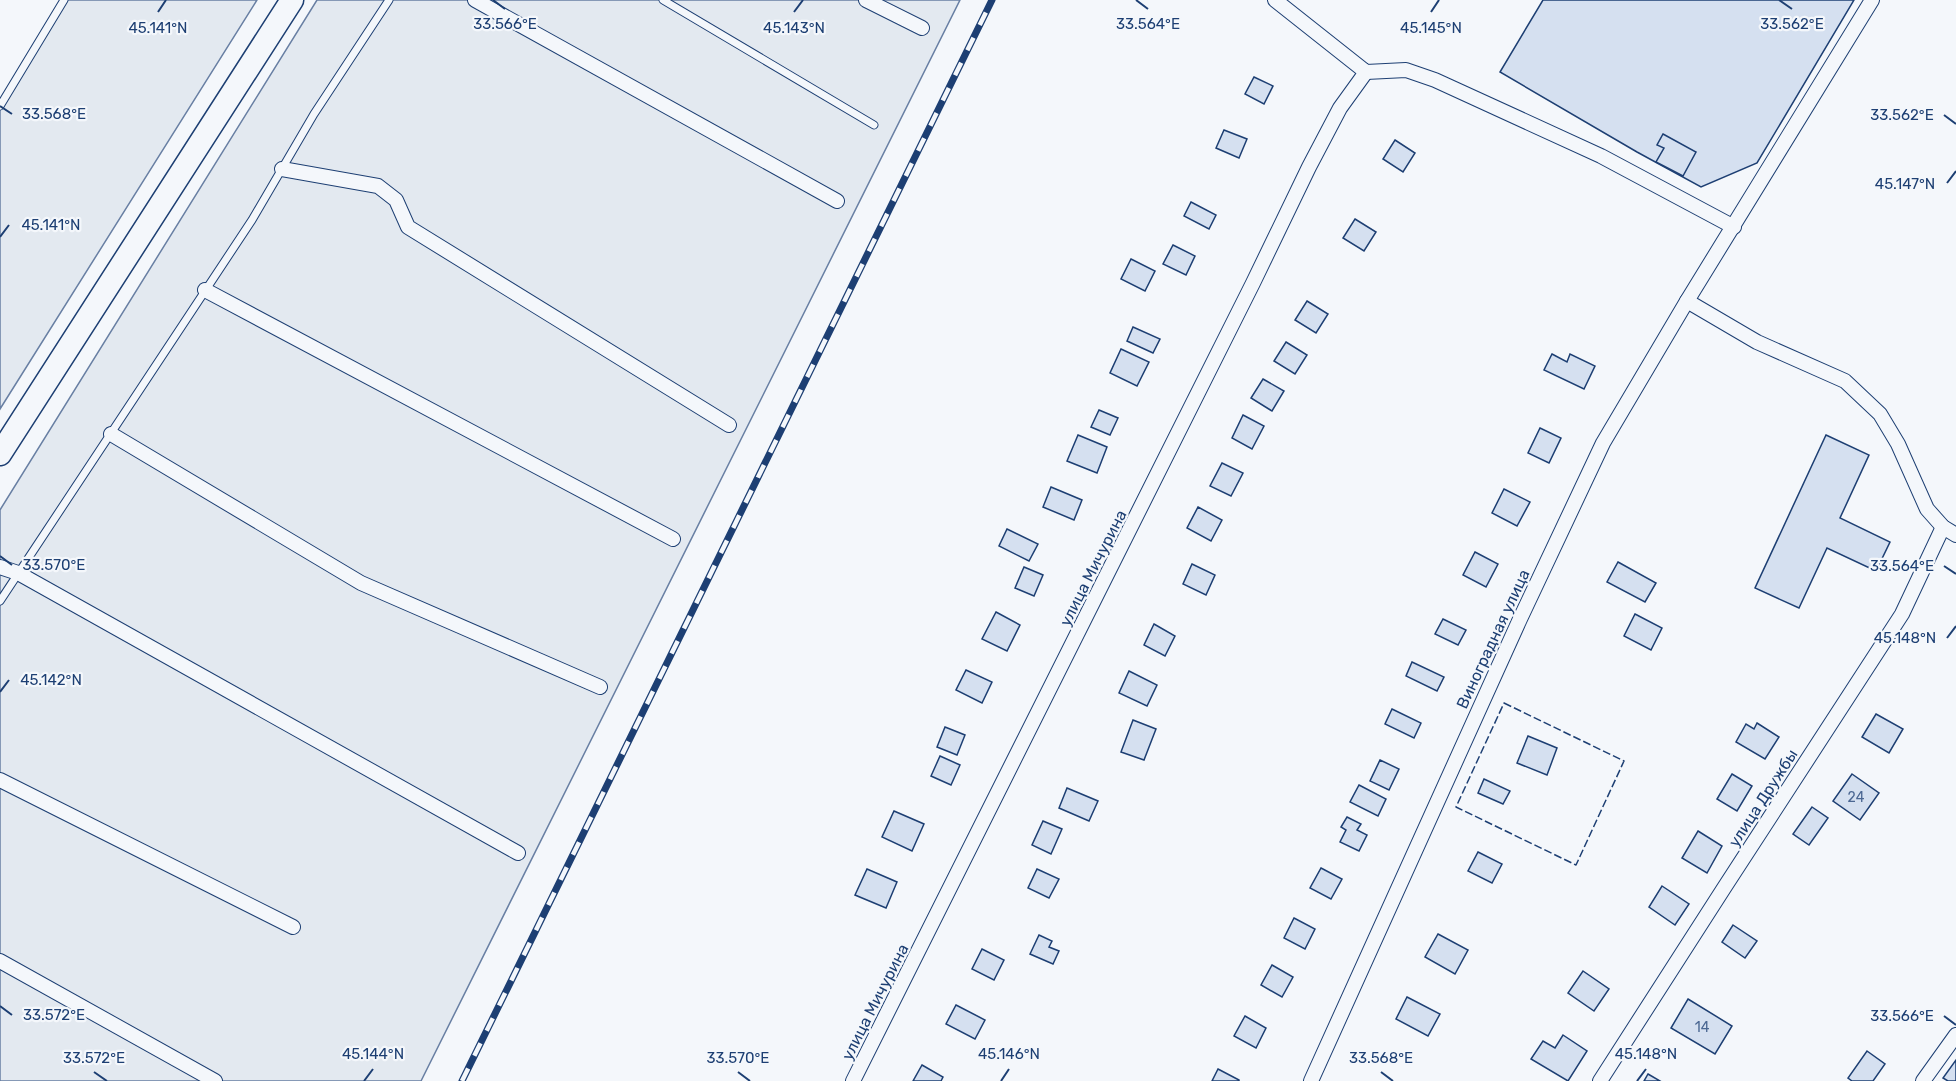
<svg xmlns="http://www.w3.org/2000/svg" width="1956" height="1081" font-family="Rubik,sans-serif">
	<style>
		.green { fill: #e3e9f0; stroke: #687fa3; stroke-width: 1.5 }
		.building { fill: #d5e0f0; stroke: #1d3f73; stroke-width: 1.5 }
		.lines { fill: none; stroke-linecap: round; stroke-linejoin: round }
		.service-casing { stroke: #1d3f73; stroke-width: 9 }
		.minor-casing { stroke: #1d3f73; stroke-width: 16 }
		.primary-casing { stroke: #1d3f73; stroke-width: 25 }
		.service { stroke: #f4f7fb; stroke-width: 7 }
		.minor { stroke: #f4f7fb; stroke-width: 14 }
		.primary { stroke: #f4f7fb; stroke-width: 22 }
		.rail-casing { stroke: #1d3f73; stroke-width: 7 }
		.rail { stroke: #f4f7fb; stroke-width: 4.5; stroke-dasharray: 14; stroke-linecap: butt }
		.fence { stroke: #1d3f73; stroke-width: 1.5; stroke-dasharray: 8 3; stroke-linecap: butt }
		.ticks { fill: none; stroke: #1d3f73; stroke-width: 2 }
		.labels { text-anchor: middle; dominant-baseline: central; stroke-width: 4.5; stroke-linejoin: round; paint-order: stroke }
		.number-label { font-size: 14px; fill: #4b6792 }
		.street-label { font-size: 16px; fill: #1d3f73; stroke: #f4f7fb }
		.ticks-label { font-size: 15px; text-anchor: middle; fill: #1d3f73; stroke: #f4f7fb; stroke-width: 4.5; stroke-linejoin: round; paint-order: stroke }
	</style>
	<rect width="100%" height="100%" fill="#f4f7fb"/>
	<g class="green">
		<polygon points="65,0 257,0 0,409 0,106"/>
		<polygon points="317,0 960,0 421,1081 0,1081 0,510"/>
	</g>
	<g class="building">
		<polygon points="1543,0 1854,0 1757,163 1701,187 1637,152 1500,72"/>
		<polygon points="1254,77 1273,86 1264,104 1245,94"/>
		<polygon points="1224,130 1247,139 1239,158 1216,148"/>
		<polygon points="1663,134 1696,152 1683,176 1656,162 1664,148 1657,145"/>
		<polygon points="1395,140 1415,153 1403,172 1383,159"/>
		<polygon points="1191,202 1216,215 1209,229 1184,216"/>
		<polygon points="1355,219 1376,232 1364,251 1343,238"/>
		<polygon points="1173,245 1195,256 1186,275 1163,264"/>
		<polygon points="1131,259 1155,271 1145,291 1121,279"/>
		<polygon points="1307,301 1328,314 1316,333 1295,320"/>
		<polygon points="1133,327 1160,339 1153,353 1127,341"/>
		<polygon points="1286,342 1307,355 1295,374 1274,361"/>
		<polygon points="1121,349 1149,362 1137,386 1110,373"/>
		<polygon points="1552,354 1567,362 1570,354 1595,366 1584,389 1544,370"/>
		<polygon points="1263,379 1284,391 1272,411 1251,398"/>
		<polygon points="1099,410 1118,418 1110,435 1091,427"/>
		<polygon points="1243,415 1264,426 1252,449 1232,438"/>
		<polygon points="1540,428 1561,438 1549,463 1528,453"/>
		<polygon points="1078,435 1107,447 1097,473 1067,461"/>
		<polygon points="1826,435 1869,455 1840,518 1890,542 1876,571 1827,548 1799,608 1755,588"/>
		<polygon points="1222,463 1243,473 1231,496 1210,486"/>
		<polygon points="1051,487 1082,500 1074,520 1043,507"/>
		<polygon points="1504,489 1530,502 1517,526 1492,513"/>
		<polygon points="1198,507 1222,520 1211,541 1187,528"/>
		<polygon points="1007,529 1038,544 1029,561 999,546"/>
		<polygon points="1475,552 1498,564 1486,587 1463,575"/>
		<polygon points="1618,562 1656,583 1645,602 1607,582"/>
		<polygon points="1192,564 1215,575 1206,595 1183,584"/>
		<polygon points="1024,567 1043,575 1034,596 1015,588"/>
		<polygon points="996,612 1020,625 1007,651 982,639"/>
		<polygon points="1635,614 1662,628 1651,650 1624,636"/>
		<polygon points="1443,619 1466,630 1458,645 1435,634"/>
		<polygon points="1154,624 1175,636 1165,656 1144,645"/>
		<polygon points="1412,662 1444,677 1437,691 1406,676"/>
		<polygon points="966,670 992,682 982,703 956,690"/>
		<polygon points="1129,671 1157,685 1147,706 1119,693"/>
		<polygon points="1392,709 1421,723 1414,738 1385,724"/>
		<polygon points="1876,714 1903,729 1889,753 1862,737"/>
		<polygon points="1133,720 1156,729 1144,760 1121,752"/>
		<polygon points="1757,723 1779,737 1765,759 1736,742 1746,724 1754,729"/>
		<polygon points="945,727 965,735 957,755 937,747"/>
		<polygon points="1528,736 1557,748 1547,775 1517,763"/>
		<polygon points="940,756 960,765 951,785 931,776"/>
		<polygon points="1380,760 1399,769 1389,790 1370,781"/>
		<polygon points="1732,774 1752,786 1737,811 1717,799"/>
		<polygon points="1852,774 1879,793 1860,820 1833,801"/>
		<polygon points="1484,779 1510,791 1503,804 1478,793"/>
		<polygon points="1359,785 1386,799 1378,816 1350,802"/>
		<polygon points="1067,788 1098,801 1089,821 1059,808"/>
		<polygon points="1812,807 1828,818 1809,845 1793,834"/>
		<polygon points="894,811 924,824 912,851 882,837"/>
		<polygon points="1347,817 1361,824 1357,830 1367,835 1359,851 1340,842 1346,830 1341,827"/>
		<polygon points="1043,821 1062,829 1051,854 1032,845"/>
		<polygon points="1698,831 1722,846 1707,873 1682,858"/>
		<polygon points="1478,852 1502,864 1492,883 1468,871"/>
		<polygon points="1321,868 1342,879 1331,899 1310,888"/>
		<polygon points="867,869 897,882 886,908 855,895"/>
		<polygon points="1037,869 1059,879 1049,898 1028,888"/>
		<polygon points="1662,886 1689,904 1675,925 1649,907"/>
		<polygon points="1294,918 1315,929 1305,949 1284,938"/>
		<polygon points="1733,925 1757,941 1745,958 1722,942"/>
		<polygon points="1438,934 1468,950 1455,974 1425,957"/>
		<polygon points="1039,935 1052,941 1049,947 1059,951 1053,964 1030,954"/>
		<polygon points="982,949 1004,960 994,980 972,969"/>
		<polygon points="1272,965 1293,977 1282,997 1261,985"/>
		<polygon points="1583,971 1609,989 1594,1011 1568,993"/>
		<polygon points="1407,997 1440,1014 1428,1036 1396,1019"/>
		<polygon points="1688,999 1732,1026 1715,1054 1671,1028"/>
		<polygon points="956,1005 985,1020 975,1039 946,1024"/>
		<polygon points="1245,1016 1266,1028 1256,1048 1234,1036"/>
		<polygon points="1563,1035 1587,1051 1568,1081 1531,1059 1543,1041 1555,1048"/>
		<polygon points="1867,1051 1885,1064 1873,1081 1852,1081 1848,1078"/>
		<polygon points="1956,1060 1956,1081 1948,1081 1943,1078"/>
		<polygon points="922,1065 943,1077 941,1081 913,1081"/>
		<polygon points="1218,1069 1239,1080 1239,1081 1212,1081"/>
		<polygon points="1648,1074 1660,1081 1644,1081"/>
	</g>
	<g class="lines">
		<defs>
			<g id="service">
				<polyline points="663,0 874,125"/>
				<polyline points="0,106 64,0"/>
				<polyline points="0,601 252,220 314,114 389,0"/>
			</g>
			<g id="minor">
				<polyline points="475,0 837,201"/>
				<polyline points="866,0 922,28"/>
				<polyline points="1275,0 1366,72 1406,70 1435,80 1601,156 1734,227"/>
				<polyline points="282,169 378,186 396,200 408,227 729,425"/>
				<polyline points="205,290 673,539"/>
				<polyline points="1687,301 1757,342 1845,381 1880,414 1898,444 1927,509 1943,527 1956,535"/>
				<polyline points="111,434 361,583 600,687"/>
				<polyline points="0,567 18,573 518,853"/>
				<polyline points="0,780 293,927"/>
				<polyline points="0,961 215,1081"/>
				<polyline points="853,1081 1253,283 1309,167 1340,108 1366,72"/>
				<polyline points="1311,1081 1520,619 1603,443 1687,301 1872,0"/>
				<polyline points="1600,1081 1724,888 1902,614 1943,527"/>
				<polyline points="1923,1081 1956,1035"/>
			</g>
			<polyline id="primary" points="0,454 292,0"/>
		</defs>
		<use href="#service" class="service-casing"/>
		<use href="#minor" class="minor-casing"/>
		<use href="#primary" class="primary-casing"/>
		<use href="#service" class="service"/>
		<use href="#minor" class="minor"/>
		<use href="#primary" class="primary"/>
		<defs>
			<polyline id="rail" points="462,1081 992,0"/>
		</defs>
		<use href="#rail" class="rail-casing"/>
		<use href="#rail" class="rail"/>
		<polygon class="fence" points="1504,703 1624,761 1576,865 1456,807"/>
	</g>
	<path class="ticks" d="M493,0L505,9M1136,0L1148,9M1779,0L1792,9M158,12L166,0M794,12L803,0M1431,12L1439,0M0,106L12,114M1944,115L1956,124M1947,183L1956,171M0,237L9,225M0,556L12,565M1944,566L1956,574M1947,638L1956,626M0,692L9,680M0,1006L12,1015M1944,1016L1956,1025M94,1072L107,1081M738,1072L750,1081M1381,1072L1393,1081M364,1081L373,1069M1001,1081L1009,1069M1637,1081L1646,1069"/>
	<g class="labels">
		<g class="number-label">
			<text x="1856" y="797">24</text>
			<text x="1702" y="1027">14</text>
		</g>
		<g class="street-label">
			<text transform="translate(1093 568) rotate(-63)">улица Мичурина</text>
			<text transform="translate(1493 639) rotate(-65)">Виноградная улица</text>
			<text transform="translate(1763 798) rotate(-57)">улица Дружбы</text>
			<text transform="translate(875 1002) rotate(-63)">улица Мичурина</text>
		</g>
	</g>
	<g class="ticks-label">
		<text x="505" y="29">33.566°E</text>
		<text x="1148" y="29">33.564°E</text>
		<text x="1792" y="29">33.562°E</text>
		<text x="158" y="33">45.141°N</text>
		<text x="794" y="33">45.143°N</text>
		<text x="1431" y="33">45.145°N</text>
		<text x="54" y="119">33.568°E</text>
		<text x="1902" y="120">33.562°E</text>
		<text x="1905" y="189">45.147°N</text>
		<text x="51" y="230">45.141°N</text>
		<text x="54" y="570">33.570°E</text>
		<text x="1902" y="571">33.564°E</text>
		<text x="1905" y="643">45.148°N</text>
		<text x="51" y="685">45.142°N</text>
		<text x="54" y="1020">33.572°E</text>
		<text x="1902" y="1021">33.566°E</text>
		<text x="373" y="1059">45.144°N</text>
		<text x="1009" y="1059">45.146°N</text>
		<text x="1646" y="1059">45.148°N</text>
		<text x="94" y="1063">33.572°E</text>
		<text x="738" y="1063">33.570°E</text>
		<text x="1381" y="1063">33.568°E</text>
	</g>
</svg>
